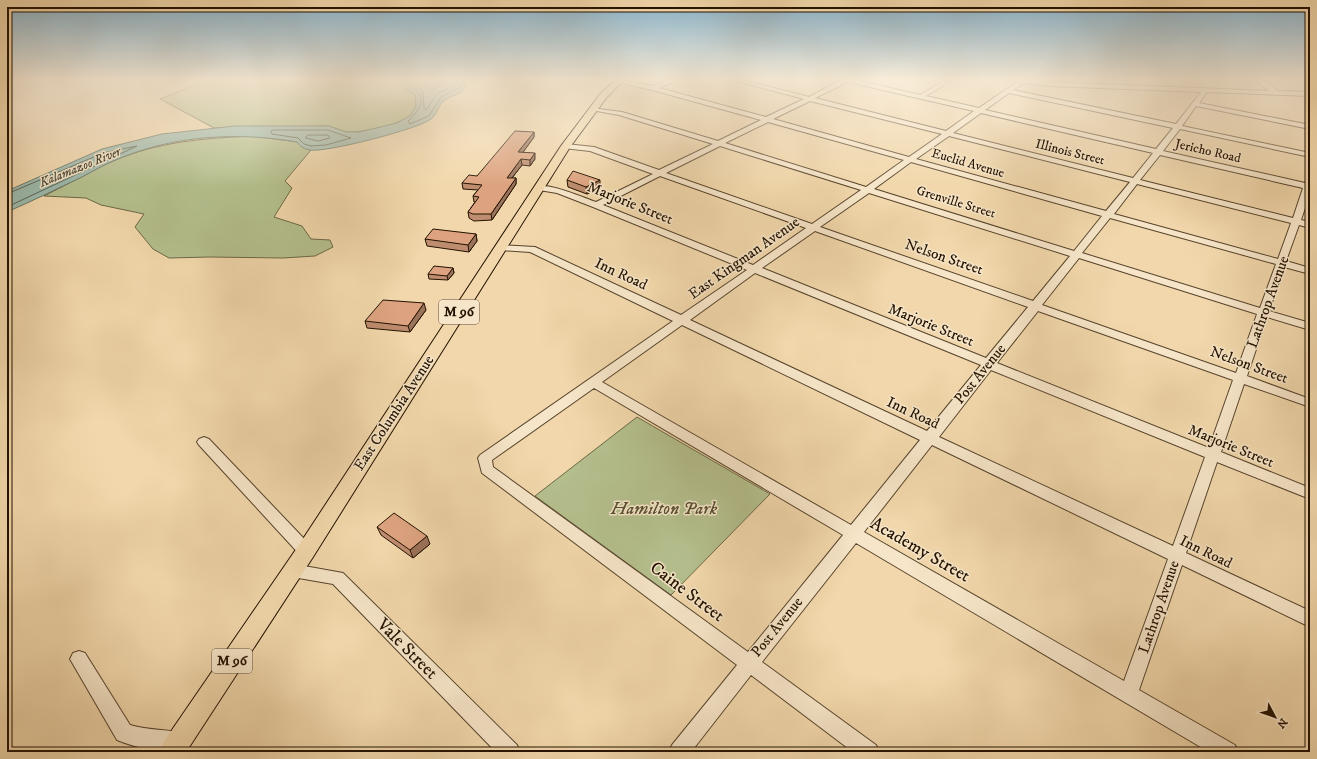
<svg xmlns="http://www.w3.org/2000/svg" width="1317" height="759" font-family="'IM FELL DW Pica',serif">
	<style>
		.green { fill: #b4bf8d; stroke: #6c6846 }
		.water { fill: #9bb9ac; stroke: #6b7667 }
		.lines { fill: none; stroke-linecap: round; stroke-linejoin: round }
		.shore { stroke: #5f6656; stroke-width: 1 }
		.minor-casing { stroke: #56432b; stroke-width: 2 }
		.major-casing { stroke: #231200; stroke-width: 2 }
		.minor { fill: #f6e5c8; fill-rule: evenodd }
		.major { fill: #f1d7ab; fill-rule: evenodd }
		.wall { fill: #be8c6e; stroke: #231200 }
		.shaded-wall { fill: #9b725a; stroke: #231200 }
		.building { fill: #dda380; stroke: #231200 }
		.labels { text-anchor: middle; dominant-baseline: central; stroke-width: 3; stroke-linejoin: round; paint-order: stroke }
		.far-street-label { font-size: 13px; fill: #231200; stroke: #f6e5c8 }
		.far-water-label { font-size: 13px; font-style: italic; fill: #4d4c3c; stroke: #f6e5c8 }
		.shield { fill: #f6e5c8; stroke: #62513c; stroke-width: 1 }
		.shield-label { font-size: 14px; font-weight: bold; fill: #231200 }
		.street-label { font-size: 15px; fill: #231200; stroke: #f6e5c8 }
		.near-park-label { font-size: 18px; font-style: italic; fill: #564f31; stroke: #f6e5c8 }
		.near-street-label { font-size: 18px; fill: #231200; stroke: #f6e5c8 }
	</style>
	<rect width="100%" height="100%" fill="#f1d7ab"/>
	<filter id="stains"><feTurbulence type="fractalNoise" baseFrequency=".005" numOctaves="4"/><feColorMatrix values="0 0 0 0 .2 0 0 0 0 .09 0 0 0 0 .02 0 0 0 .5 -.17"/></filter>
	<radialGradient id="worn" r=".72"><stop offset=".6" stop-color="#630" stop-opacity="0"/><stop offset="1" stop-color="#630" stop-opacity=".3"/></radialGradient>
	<g class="green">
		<path d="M209,79H402L400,82L401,86L416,95C416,102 416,107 412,113C403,125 361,133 347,132C341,131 335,128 329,126L214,128L160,99Z"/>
		<path d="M252,136L297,142L302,147L311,150L285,181L292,188L274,217L302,226L311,239L330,240L333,247L315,256L283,258L210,257L169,258L153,249L135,227L144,214L101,205L86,198L44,196C70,183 96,167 123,157C165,141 209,138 252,136Z"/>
		<polygon points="637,417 770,494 671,595 535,496"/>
	</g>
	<path class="water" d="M402,79H467C466,96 457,92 445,100C438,104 438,114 431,119C419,129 325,153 310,150C304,149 301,147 297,142C241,132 177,135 123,157C109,162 95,170 82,177C57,189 32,201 7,212V191L102,149L162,134L235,126H329L346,132H359L372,129L397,123L411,115L416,106L415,95L401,86L400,82Z"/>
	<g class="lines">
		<g class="shore">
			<path d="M405,79V83C409,86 416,88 419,93C426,102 415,115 408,121L410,124L429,116L441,97L461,87L463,79"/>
			<polyline points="410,79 423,91 424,108 426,110 438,93 457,84 458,79"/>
			<polyline points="419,79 431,91 451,79"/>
			<polygon points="273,130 328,130 351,138 326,145 311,146 304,144 298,138 272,134 271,132"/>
			<polygon points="308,135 328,135 330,138 318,141 306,138"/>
			<polyline points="7,194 103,153 137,146 7,207"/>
		</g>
		<defs>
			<g id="minor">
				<path d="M619,79L653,86L672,79H680L659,88L766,117L804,99L729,79H739L809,97L841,80L840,79H852L920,95L947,79H954L926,96L979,108L1017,82L1008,79H1028L1049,82L1269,91L1254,79H1261L1278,91L1310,92V96L1207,92L1199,103L1310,125V129L1196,106L1182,126L1310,153V157L1180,129L1163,151L1305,183L1307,179H1310V193L1301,220L1310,222V228L1299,225L1286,261L1310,268V274L1284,267L1269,311L1310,323V330L1267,317L1247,376L1310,399V407L1244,384L1221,452L1310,488V499L1217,462L1186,553L1310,611V627L1182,565L1139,690L1235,745L1238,752H1209L856,543L762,662L876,745L879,752H853L751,675L691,752H669L672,745L737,665L482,473L478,458L480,455L673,321L530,252L500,250L497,249V245L535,247L681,315L747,270L593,207L557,193L539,190L535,188C544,180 584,198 596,202L653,174L590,151L563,148L562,146L566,144L594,147L659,170L713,144L619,115L591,110V108L622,112L718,141L761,120L652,90L617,82V80ZM848,82L974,111L946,131L815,98ZM1024,83L1049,86L1201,92L1176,124L1013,90ZM1009,93L1173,128L1156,149L985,110ZM810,101L942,134L909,157L773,119ZM981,113L1153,153L1133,178L953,133ZM768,122L904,160L866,187L725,143ZM949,136L1130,182L1106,211L916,159ZM720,146L861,190L812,224L666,173ZM1160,155L1303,188L1293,218L1140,180ZM911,162L1102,216L1074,251L874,189ZM660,176L806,228L753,265L603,205ZM1137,184L1291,223L1278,259L1114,214ZM869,193L1070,256L1033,301L820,227ZM1110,218L1276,264L1260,308L1082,253ZM815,231L1028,307L986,358L762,268ZM1079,258L1257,314L1236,373L1042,305ZM755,273L981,365L927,431L690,320ZM1038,311L1233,380L1209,448L997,363ZM682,325L920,440L851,525L602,382ZM991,370L1205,457L1173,546L939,437ZM594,388L843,535L748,652L493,467L492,460ZM932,445L1168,559L1124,681L864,532Z"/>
				<polygon points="204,437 209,439 311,546 314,551 311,556 306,557 301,556 199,445 197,442 199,439"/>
				<polygon points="293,564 343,573 517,745 520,752 496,752 333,584 287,576 285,571 287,566"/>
				<path d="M79,651L85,653L130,725C148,731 168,728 186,735L189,742L186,749C169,756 134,747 117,740L70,659L73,653Z"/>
			</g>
			<polygon id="major" points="617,79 625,79 607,97 570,147 313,557 186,752 160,752 163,743 299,545 561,146 601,93"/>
		</defs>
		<use href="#minor" class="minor-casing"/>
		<use href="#major" class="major-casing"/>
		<use href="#minor" class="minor"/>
		<use href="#major" class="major"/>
	</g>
	<g class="wall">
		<polygon points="534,132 534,137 523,152 535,159 530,166 522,165 512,178 516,178 516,184 492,220 474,221 469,218 468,212 475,202 474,202 473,196 478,190 463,189 462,183 477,176"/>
		<polygon points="567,180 600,187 587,194 568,187"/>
		<polygon points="476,234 477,241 469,252 427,246 425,239"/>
		<polygon points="453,268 454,273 448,280 429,279 428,274"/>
		<polygon points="426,310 410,332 367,328 365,321"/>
		<polygon points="377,527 430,544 413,558 381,535"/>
	</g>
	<g class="shaded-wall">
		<polygon points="534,132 534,137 519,158 518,152"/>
		<polygon points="535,153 535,159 530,166 530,160"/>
		<polygon points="521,159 522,165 508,183 507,178"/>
		<polygon points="516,178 516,184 492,220 491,214"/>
		<polygon points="600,180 600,187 587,194 586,187"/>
		<polygon points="476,234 477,241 469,252 468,245"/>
		<polygon points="453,268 454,273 448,280 447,276"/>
		<polygon points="424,303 426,310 410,332 408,326"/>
		<polygon points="427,536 430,544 413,558 410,550"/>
	</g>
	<g class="building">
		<polygon points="515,131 534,132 518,152 535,153 530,160 521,159 507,178 516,178 491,214 473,214 468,212 479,197 473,196 482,185 462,183 469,175 477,176"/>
		<polygon points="573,171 600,180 586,187 567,180"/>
		<polygon points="433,229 476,234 468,245 425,239"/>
		<polygon points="434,266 453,268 447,276 428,274"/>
		<polygon points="383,300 424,303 408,326 365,321"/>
		<polygon points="394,513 427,536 410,550 377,527"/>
	</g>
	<linearGradient id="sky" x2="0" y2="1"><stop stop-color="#89b6d0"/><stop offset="0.43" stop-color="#f9edd9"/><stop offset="1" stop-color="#f9edd9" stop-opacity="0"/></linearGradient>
	<rect width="1317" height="185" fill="url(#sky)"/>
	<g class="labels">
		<g class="far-street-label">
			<text transform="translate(1208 151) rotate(13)">Jericho Road</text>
			<text transform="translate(1070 152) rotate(14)">Illinois Street</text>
			<text transform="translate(968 163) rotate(16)">Euclid Avenue</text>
			<text transform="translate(956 202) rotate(17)">Grenville Street</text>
		</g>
		<g class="far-water-label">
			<text transform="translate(80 167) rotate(-22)">Kalamazoo River</text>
		</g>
		<g class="shield">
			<rect x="439" y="300" width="40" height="24" rx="3"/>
			<rect x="212" y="649" width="40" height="24" rx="3"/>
		</g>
		<g class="shield-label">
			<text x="459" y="312">M 96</text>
			<text x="232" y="661">M 96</text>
		</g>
		<g class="street-label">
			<text transform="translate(630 203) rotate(22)">Marjorie Street</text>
			<text transform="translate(944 257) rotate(19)">Nelson Street</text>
			<text transform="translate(744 258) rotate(-35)">East Kingman Avenue</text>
			<text transform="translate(621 274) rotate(25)">Inn Road</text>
			<text transform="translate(1268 302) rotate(-70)">Lathrop Avenue</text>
			<text transform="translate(931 325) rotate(22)">Marjorie Street</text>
			<text transform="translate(1249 365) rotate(20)">Nelson Street</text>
			<text transform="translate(980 374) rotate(-51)">Post Avenue</text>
			<text transform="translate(394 413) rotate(-57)">East Columbia Avenue</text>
			<text transform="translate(913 413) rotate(25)">Inn Road</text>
			<text transform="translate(1231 446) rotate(22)">Marjorie Street</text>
			<text transform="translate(1206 552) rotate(26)">Inn Road</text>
			<text transform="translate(1159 607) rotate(-71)">Lathrop Avenue</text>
			<text transform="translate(777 627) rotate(-51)">Post Avenue</text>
		</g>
		<g class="near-park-label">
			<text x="664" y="509">Hamilton Park</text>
		</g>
		<g class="near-street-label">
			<text transform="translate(920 550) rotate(30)">Academy Street</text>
			<text transform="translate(687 592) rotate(37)">Caine Street</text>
			<text transform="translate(407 649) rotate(45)">Vale Street</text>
		</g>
	</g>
	<rect width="1317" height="759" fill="none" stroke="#f1d7ab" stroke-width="24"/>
	<rect x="8" y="8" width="1301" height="743" fill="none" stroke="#231200" stroke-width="2"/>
	<rect x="12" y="12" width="1293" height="735" fill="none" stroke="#231200"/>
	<g transform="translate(1275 717) rotate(131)" stroke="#f6e5c8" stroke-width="3" paint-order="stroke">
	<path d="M0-3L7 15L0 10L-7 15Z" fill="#231200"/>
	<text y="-6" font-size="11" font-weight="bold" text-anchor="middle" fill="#231200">N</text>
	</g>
	<rect width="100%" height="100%" filter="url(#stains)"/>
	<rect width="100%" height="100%" fill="url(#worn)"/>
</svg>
